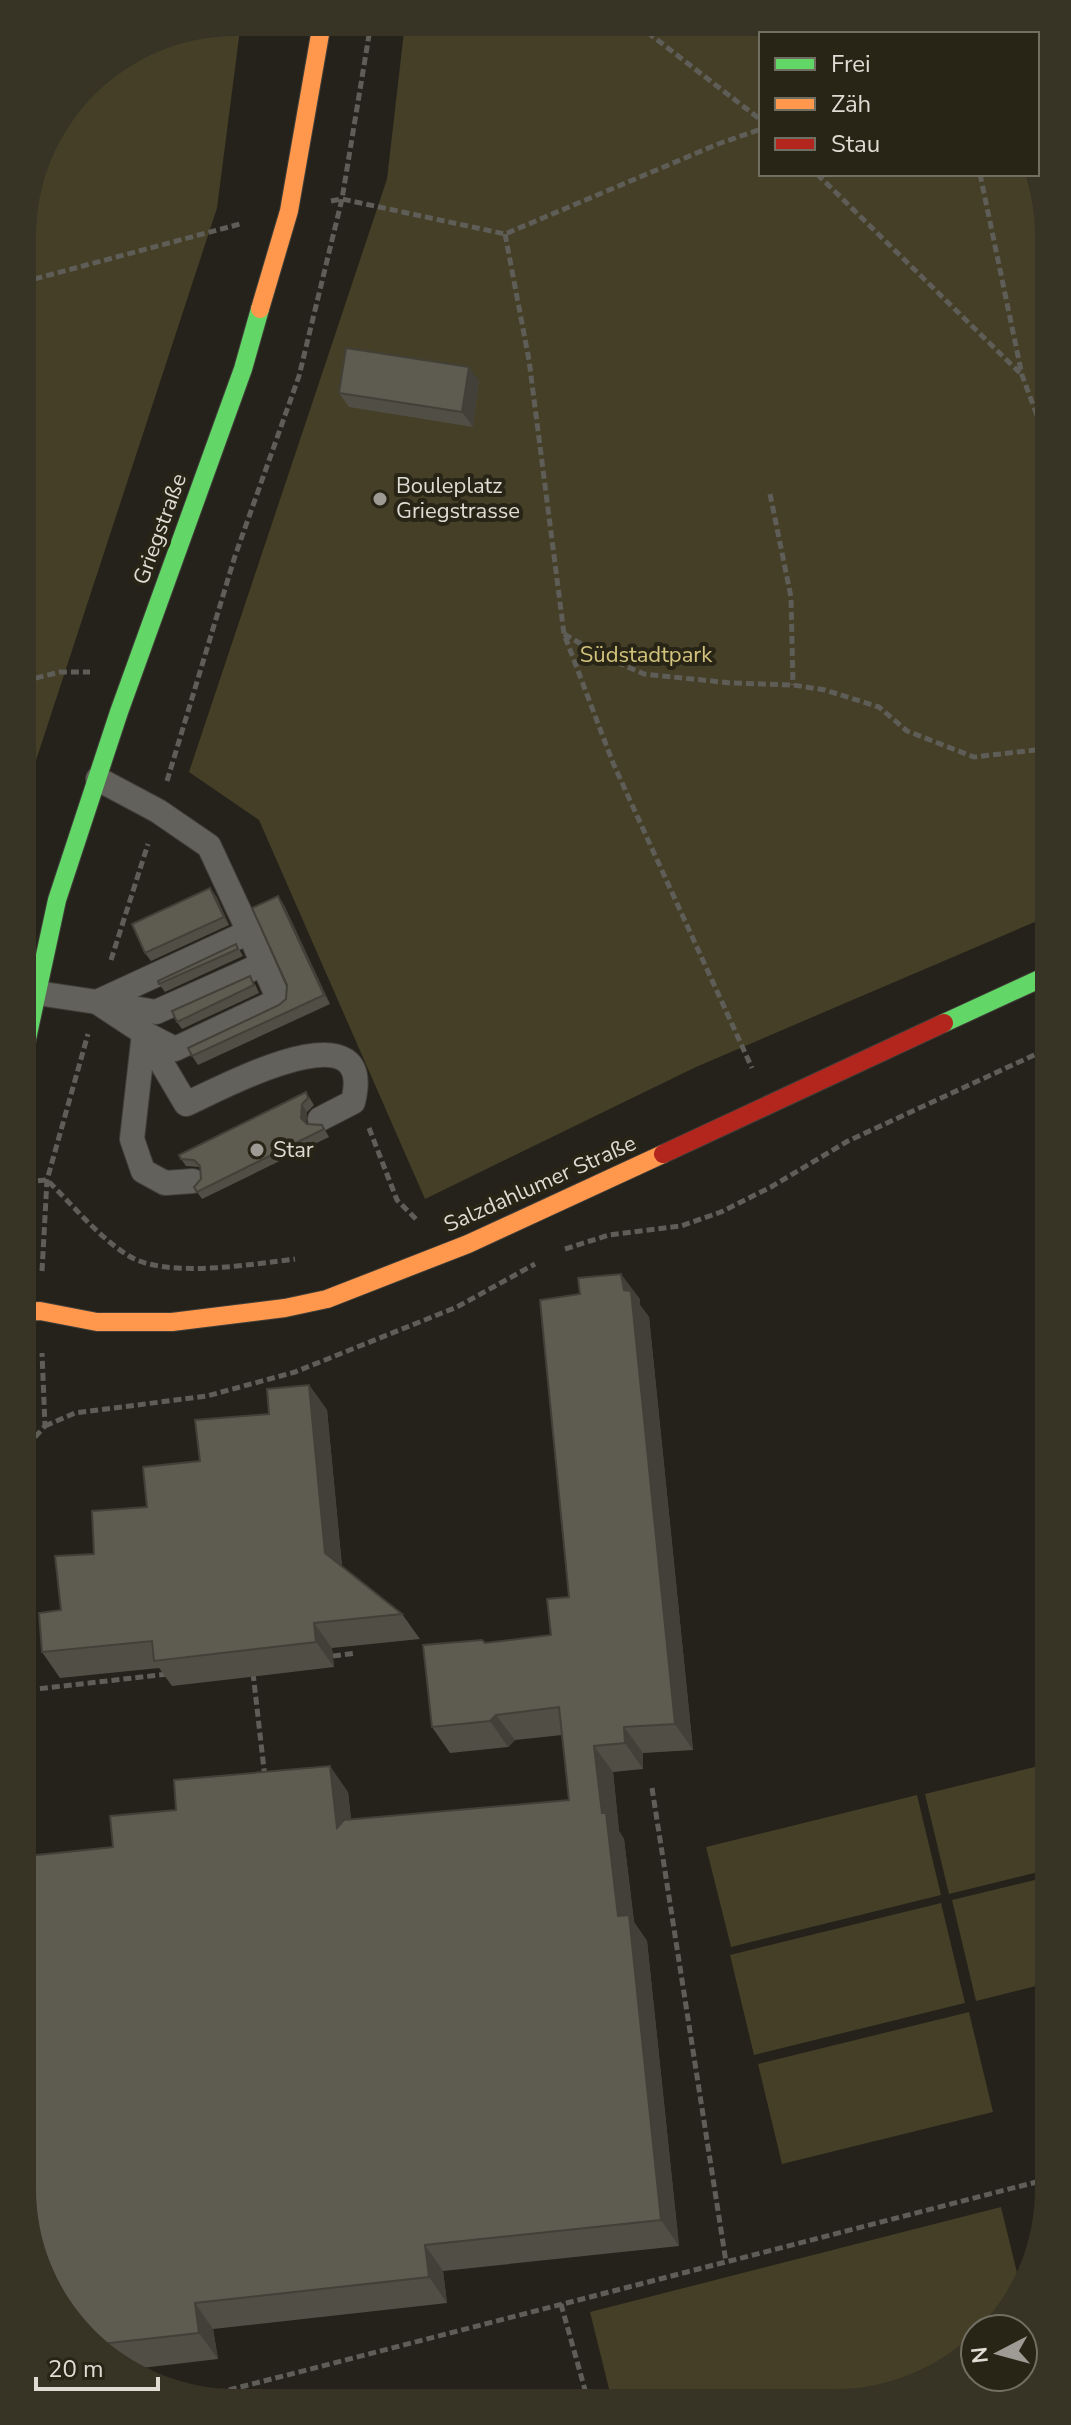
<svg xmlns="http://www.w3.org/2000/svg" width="1071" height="2425" font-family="'Nunito Sans',sans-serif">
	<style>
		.green { fill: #443f26 }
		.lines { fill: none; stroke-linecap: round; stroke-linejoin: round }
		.lane-casing { stroke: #413f39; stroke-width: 26 }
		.fast-casing { stroke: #413f39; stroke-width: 20 }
		.slow-casing { stroke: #413f39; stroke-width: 20 }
		.jam-casing { stroke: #413f39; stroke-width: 20 }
		.path { stroke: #5f5d57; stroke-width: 5; stroke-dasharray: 8 4; stroke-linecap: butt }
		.lane { stroke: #63615b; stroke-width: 24 }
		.fast { stroke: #63d668; stroke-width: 18 }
		.slow { stroke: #ff974d; stroke-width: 18 }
		.jam { stroke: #b3261e; stroke-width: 18 }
		.wall { fill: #514f45 }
		.shaded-wall { fill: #424038 }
		.building { fill: #5e5c50; stroke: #424038; stroke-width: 2 }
		.poi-dot { fill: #9d9b93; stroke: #282517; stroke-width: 3 }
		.labels { text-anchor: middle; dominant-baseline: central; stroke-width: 8; stroke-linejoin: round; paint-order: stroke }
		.poi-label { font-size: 22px; fill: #dedcd3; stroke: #282517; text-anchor: start }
		.street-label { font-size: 22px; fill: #dedcd3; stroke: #282517 }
		.park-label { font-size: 22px; fill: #d2c37c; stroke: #282517 }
	</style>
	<rect width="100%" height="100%" fill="#24221b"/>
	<g class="green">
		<polygon points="236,22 241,22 217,208 24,797 22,221 44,141 94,75 154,38"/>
		<polygon points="405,23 876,26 893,34 761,34 761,174 1037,173 1042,180 1044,918 696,1067 425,1199 259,820 189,772 387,179"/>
		<polygon points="1047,1764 1047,1870 949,1894 925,1794"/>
		<polygon points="917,1795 941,1895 731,1947 706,1847"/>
		<polygon points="1047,1877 1048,1983 976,2001 952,1900"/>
		<polygon points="941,1903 965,2003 754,2055 730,1955"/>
		<polygon points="969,2012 993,2112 782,2164 758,2064"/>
		<polygon points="1001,2207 1021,2289 997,2329 975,2329 975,2343 891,2396 611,2397 590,2312"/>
	</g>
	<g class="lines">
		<defs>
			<g id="lane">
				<polyline points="249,932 263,964 156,1012 97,1002 144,1033 175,1049 279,1000 263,964"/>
				<polyline points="37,993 97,1002 249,932 209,846 158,811 98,779"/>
				<path d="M193,1181L165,1183L143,1171L132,1139L144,1033L186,1104C218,1090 378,1002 353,1102L320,1119"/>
			</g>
			<g id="fast">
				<polyline points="944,1023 1044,977"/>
				<polyline points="25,1048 57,900 119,712 243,369 260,309"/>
			</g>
			<g id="slow">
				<polyline points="260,309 289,211 322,23"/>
				<polyline points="26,1312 40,1311 97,1322 172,1322 285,1308 327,1299 468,1244 663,1154"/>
			</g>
			<polyline id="jam" points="663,1154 944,1023"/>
		</defs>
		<use href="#lane" class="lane-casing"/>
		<use href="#fast" class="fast-casing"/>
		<use href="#slow" class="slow-casing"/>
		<use href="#jam" class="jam-casing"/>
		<g class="path">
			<polyline points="638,25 761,120"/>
			<polyline points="817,174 1022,375"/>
			<polyline points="980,174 1022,375 1042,429"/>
			<polyline points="331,201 342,199 505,234 718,144 761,129"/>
			<polyline points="505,234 529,360 564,634 613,763 752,1068"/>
			<polyline points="23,282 240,224"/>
			<polyline points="770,494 791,597 793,685"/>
			<polyline points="564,634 602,656 644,674 731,683 793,685 825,690 879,707 907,731 974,757 1044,749"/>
			<polyline points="24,681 60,672 90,672"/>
			<polyline points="167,781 235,556 299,376 342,199 371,23"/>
			<polyline points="111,960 148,844"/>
			<polyline points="369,1128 397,1200 417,1220"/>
			<path d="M26,1182L47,1180C73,1205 98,1237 129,1256C166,1279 253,1264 295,1259"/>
			<polyline points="565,1249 609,1235 681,1226 721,1212 771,1187 848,1141 1045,1050"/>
			<polyline points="42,1271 47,1180 88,1034"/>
			<polyline points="45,1426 75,1413 207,1396 295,1372 457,1307 535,1264"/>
			<polyline points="27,1446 45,1426 42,1353"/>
			<polyline points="333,1656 356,1653"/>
			<polyline points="253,1673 265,1778"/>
			<polyline points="28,1690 168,1674"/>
			<polyline points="652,1788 726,2262"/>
			<polyline points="561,2304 587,2397"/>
			<polyline points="194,2399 1048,2179"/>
		</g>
		<use href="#lane" class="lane"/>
		<use href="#fast" class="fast"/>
		<use href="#slow" class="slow"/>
		<use href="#jam" class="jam"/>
	</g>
	<g class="wall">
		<polygon points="479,381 473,427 349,407 339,393"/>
		<polygon points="216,896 229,925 151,961 145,953"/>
		<polygon points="284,905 330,1004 198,1065 192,1056 279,1005 286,999 287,985"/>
		<polygon points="236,944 243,956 165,992 159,984"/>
		<polygon points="255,984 259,993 182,1029 177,1022"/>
		<polygon points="306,1092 314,1105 307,1112 306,1124 322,1125 329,1137 202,1199 197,1192 201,1179 201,1169 199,1167 186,1166 181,1159"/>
		<polygon points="640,1299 640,1305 649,1317 693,1750 643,1753 643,1769 613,1772 619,1831 624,1839 634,1922 647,1941 679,2246 443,2271 447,2303 213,2329 218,2359 133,2369 94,2350 29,2245 31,2045 113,1847 348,1792 351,1820 569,1800 562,1735 515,1740 508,1747 450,1753 432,1727 485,1643 551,1635 569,1597"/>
		<polygon points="309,1385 327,1410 342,1566 402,1614 420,1639 332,1648 334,1667 172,1686 159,1668 60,1678 42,1652 61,1610 94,1554 200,1461"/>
	</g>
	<g class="shaded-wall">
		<polygon points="469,367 479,381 473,427 462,412"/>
		<polygon points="210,888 216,896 229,925 224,917"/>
		<polygon points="278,896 284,905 330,1004 324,995"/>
		<polygon points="302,1104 307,1112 306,1125 301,1118"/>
		<polygon points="621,1274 640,1299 640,1305 649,1317 693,1750 675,1724"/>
		<polygon points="309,1385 327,1410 343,1578 325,1553"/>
		<polygon points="314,1623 332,1648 334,1667 316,1642"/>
		<polygon points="496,1715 515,1740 508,1747 490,1721"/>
		<polygon points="624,1727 643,1753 643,1769 625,1743"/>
		<polygon points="594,1746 613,1772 619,1831 624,1839 634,1922 647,1941 679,2246 661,2220 618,1916 602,1813"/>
		<polygon points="330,1766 348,1792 355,1854 337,1828"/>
		<polygon points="425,2245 443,2271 447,2303 429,2277"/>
		<polygon points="195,2303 213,2329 218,2359 199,2333"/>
	</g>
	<g class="building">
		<polygon points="346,348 469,367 462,412 339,393"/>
		<polygon points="210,888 224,917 145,953 132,924"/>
		<polygon points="278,896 324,995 192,1056 188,1048 279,1005 286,999 287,985 252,908"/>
		<polygon points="236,944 238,949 159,984 158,981"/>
		<polygon points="250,976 254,985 177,1022 172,1011"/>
		<polygon points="306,1092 308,1098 302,1104 301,1118 307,1124 322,1125 324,1129 197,1192 194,1187 201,1179 200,1166 194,1160 181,1159 179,1155"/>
		<polygon points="621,1274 624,1290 631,1291 675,1724 624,1727 625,1743 594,1746 602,1813 606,1813 618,1916 629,1915 661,2220 425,2245 429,2277 195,2303 199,2333 92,2345 29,2245 29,2045 31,2045 29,2018 28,1856 113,1847 110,1816 176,1810 174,1780 330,1766 337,1828 344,1820 569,1800 559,1707 496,1715 490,1721 432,1727 423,1645 482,1640 485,1643 551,1635 547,1599 569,1597 540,1300 580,1294 578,1278"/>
		<polygon points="309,1385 325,1553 402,1614 314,1623 316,1642 154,1661 152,1641 42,1652 39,1613 61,1610 55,1556 94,1554 92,1511 147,1507 143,1467 200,1461 195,1420 269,1414 267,1389"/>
	</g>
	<g class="poi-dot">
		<circle cx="380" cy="499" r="8"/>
		<circle cx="257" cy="1150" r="8"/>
	</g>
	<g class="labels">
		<g class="poi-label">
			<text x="396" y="486">Bouleplatz<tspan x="396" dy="25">Griegstrasse</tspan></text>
			<text x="273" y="1150">Star</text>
		</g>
		<g class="street-label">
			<text transform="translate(160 529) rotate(-70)">Griegstraße</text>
			<text transform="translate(540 1184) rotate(-24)">Salzdahlumer Straße</text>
		</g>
		<g class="park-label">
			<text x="646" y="655">Südstadtpark</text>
		</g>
	</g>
	<path d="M0 0H1071V2425H0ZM236 36H835A200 200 0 0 1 1035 236V2189A200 200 0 0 1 835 2389H236A200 200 0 0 1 36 2189V236A200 200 0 0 1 236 36Z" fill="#373426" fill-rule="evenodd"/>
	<rect x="759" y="32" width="280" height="144" fill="#282517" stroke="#716e62" stroke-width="2"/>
	<rect x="775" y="58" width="40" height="12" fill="#63d668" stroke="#716e62" stroke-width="2"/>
	<text x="831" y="72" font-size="24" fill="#dedcd3">Frei</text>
	<rect x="775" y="98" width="40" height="12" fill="#ff974d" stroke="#716e62" stroke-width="2"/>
	<text x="831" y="112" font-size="24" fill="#dedcd3">Zäh</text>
	<rect x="775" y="138" width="40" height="12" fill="#b3261e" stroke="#716e62" stroke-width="2"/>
	<text x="831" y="152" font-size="24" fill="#dedcd3">Stau</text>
	<g transform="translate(999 2353) rotate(264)"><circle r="38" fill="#282517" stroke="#716e62" stroke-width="2"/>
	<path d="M0-6L14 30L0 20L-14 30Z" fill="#9d9b93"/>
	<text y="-12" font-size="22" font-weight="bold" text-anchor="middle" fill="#dedcd3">N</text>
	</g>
	<path d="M36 2377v12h122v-12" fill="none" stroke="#dedcd3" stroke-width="4"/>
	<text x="48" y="2377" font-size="24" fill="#dedcd3" stroke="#282517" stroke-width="6" paint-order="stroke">20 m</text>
</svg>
